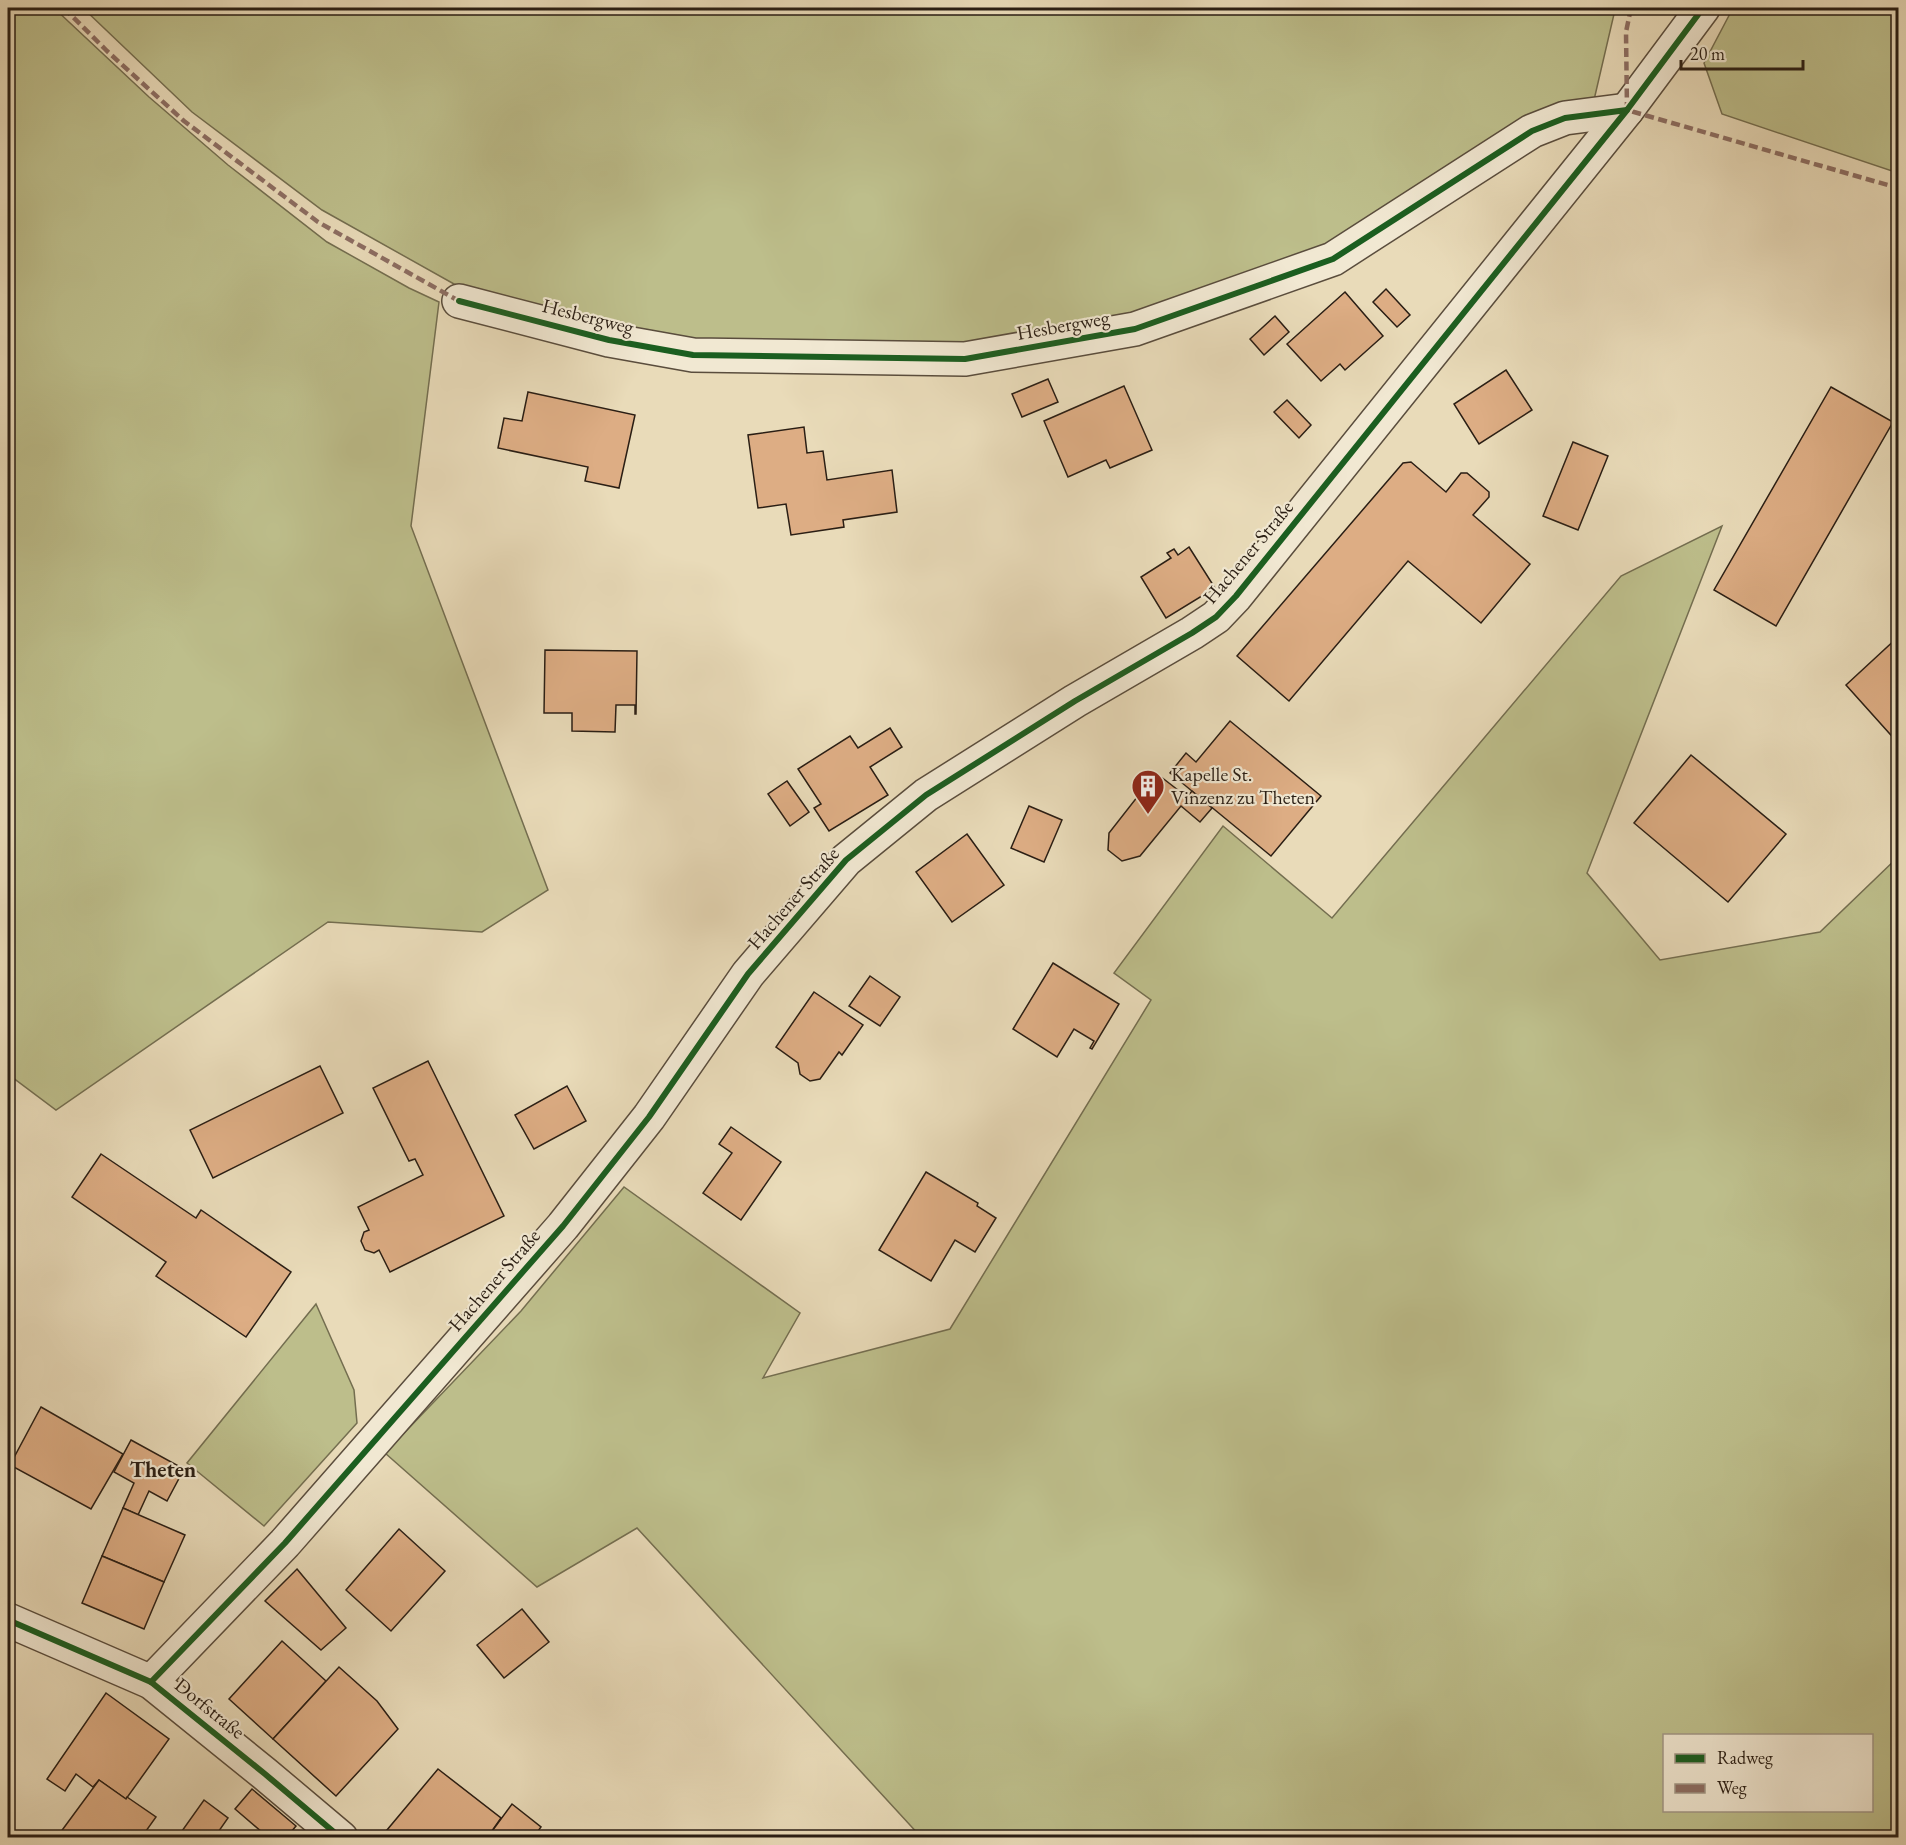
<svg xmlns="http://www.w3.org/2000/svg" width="1906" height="1845" font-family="'EB Garamond',serif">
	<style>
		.green { fill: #bdbe8b; stroke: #746e50; stroke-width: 1.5; fill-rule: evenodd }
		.building { fill: #ddad84; stroke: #2a1e14; stroke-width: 1.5 }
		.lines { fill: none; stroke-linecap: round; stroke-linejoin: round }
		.street-casing { stroke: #5a4d3d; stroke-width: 36 }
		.street { stroke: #f1e8d2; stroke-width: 33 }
		.quiet { stroke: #8d6e63; stroke-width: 4.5; stroke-dasharray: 9 4.5; stroke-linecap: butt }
		.cycleway-casing { stroke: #f1e8d2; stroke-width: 10 }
		.cycleway { stroke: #1b5e20; stroke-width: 6 }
		.labels { text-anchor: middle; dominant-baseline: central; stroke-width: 4.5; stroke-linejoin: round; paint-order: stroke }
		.street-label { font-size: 20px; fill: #2a1e14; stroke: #f1e8d2 }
		.poi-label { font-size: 20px; fill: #2a1e14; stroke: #f1e8d2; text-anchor: start }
		.quarter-label { font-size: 22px; font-weight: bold; fill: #2a1e14; stroke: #f1e8d2 }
	</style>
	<rect width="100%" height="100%" fill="#e9dbb9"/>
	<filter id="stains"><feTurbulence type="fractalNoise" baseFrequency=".00333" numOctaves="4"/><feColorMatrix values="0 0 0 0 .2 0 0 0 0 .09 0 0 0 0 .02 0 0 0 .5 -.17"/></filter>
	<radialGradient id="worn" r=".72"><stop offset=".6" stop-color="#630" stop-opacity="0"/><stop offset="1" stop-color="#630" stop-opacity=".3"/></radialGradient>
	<g class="green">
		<polygon points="8,8 54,8 149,97 228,165 327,242 409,288 439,302 411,526 548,890 482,932 328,922 56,1110 8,1074"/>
		<polygon points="83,8 1619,8 1614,14 1594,100 1325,252 1129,322 968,353 693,345 525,309 454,284 322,210 192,112"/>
		<polygon points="1733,8 1898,8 1898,173 1722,114 1704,63"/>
		<path d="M1722,526L1587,873L1660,960L1820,932L1898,857V1837H921L637,1528L537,1587L385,1453L521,1311L624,1187L800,1313L763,1378L950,1329L1151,1000L1114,973L1223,826L1332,918L1621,576ZM1664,1736H1872V1810H1664Z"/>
		<polygon points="316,1304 354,1390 357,1423 264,1526 187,1463"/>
	</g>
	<g class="building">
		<polygon points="1386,289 1410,315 1397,327 1373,302"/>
		<polygon points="1345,292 1383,336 1345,370 1340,364 1321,381 1287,344"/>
		<polygon points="1275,316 1289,332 1264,355 1250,339"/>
		<polygon points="1506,370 1532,410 1479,444 1454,404"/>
		<polygon points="1048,379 1058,402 1022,417 1012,394"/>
		<polygon points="1124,386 1152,450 1110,468 1106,460 1068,477 1044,421"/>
		<polygon points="1831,387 1893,422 1776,626 1714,590"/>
		<polygon points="528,392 635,415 619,488 585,481 588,467 498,448 504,418 522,421"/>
		<polygon points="1287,400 1311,425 1299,438 1274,412"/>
		<polygon points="804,427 807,453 823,451 827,480 892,470 897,512 843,520 844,527 791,535 786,504 758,508 748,435"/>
		<polygon points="1573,442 1608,456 1578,530 1543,516"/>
		<polygon points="1411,462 1446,492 1461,473 1467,473 1489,492 1489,497 1473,515 1530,564 1481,623 1408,561 1289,701 1237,656 1403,463"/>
		<polygon points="1189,547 1215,588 1166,618 1141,577 1171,558 1167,553 1174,549 1178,555"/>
		<polygon points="1898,637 1898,743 1846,685"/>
		<polygon points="545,650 637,651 636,714 635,714 635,705 616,705 615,732 572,731 572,713 544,713"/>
		<polygon points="1230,721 1321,796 1271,856 1170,773 1186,753 1196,762"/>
		<polygon points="890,728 902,747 870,767 888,795 829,831 814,808 821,804 798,769 850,736 858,748"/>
		<polygon points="1691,755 1786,834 1728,902 1634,823"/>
		<polygon points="1156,773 1187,797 1192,791 1212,808 1200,822 1181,806 1140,856 1122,861 1108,850 1109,833"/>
		<polygon points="787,781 809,812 790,826 768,794"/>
		<polygon points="1029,806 1062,820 1044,862 1011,848"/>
		<polygon points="967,834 1004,885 952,922 916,872"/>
		<polygon points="1053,963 1119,1004 1092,1049 1090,1048 1094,1041 1074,1029 1057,1057 1013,1029"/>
		<polygon points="870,976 900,997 880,1026 849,1006"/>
		<polygon points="814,992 863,1025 842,1055 839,1052 820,1079 810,1081 800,1074 798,1063 776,1047"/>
		<polygon points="428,1061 504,1216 390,1272 379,1250 374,1253 365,1250 361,1241 364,1232 369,1230 358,1207 423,1175 415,1159 409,1161 373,1088"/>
		<polygon points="320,1066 343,1113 213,1178 190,1130"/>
		<polygon points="567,1086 586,1121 534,1149 515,1115"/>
		<polygon points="731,1127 781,1162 741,1220 703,1193 732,1153 719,1144"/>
		<polygon points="101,1154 196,1218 201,1210 291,1272 246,1337 156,1276 166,1262 72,1197"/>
		<polygon points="926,1172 978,1203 977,1206 996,1218 975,1252 955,1240 931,1281 879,1250"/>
		<polygon points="41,1407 123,1454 91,1509 10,1465"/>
		<polygon points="131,1440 184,1469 167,1501 149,1491 138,1515 123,1508 134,1483 114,1472"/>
		<polygon points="123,1508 185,1535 164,1582 102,1556"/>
		<polygon points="399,1529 445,1571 391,1631 346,1590"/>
		<polygon points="102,1556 164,1582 144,1629 82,1603"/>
		<polygon points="297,1569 346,1628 321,1650 265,1601"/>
		<polygon points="522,1609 549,1642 504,1678 477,1645"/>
		<polygon points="282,1641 326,1681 273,1739 229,1699"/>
		<polygon points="339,1667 377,1701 398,1729 336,1796 273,1739"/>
		<polygon points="106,1693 169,1739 126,1799 99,1780 93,1787 76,1774 65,1791 47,1779"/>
		<polygon points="438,1769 501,1818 487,1838 397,1838 387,1830"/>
		<polygon points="99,1780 126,1799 127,1797 156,1817 141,1838 65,1838 60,1833"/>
		<polygon points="252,1789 296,1826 286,1838 269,1838 235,1809"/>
		<polygon points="204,1800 228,1818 214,1838 177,1838"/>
		<polygon points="512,1804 541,1827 533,1838 487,1838"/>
	</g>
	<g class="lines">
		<defs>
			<g id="street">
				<polyline points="459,301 609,340 693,355 965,359 1135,329 1333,259 1532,131 1565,118 1627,110"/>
				<polyline points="8,1620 151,1682 265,1774 341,1838"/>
				<polyline points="151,1682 285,1543 563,1226 649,1117 748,974 846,860 926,795 1075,701 1192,633 1216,617 1236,596 1627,110 1703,8"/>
			</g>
		</defs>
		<use href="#street" class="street-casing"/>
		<use href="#street" class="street"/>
		<g class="quiet">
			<polyline points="64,8 107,51 184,121 318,222 459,301"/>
			<polyline points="1631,8 1626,32 1627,110 1898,188"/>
		</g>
		<defs>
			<g id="cycleway">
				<polyline points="459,301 609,340 693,355 965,359 1135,329 1333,259 1532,131 1565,118 1627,110"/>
				<polyline points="8,1620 151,1682 265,1774 341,1838"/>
				<polyline points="151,1682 285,1543 563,1226 649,1117 748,974 846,860 926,795 1075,701 1192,633 1216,617 1236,596 1627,110 1703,8"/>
			</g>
		</defs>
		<use href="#cycleway" class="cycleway-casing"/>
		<use href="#cycleway" class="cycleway"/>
	</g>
	<defs>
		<symbol id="building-pin" viewBox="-11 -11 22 30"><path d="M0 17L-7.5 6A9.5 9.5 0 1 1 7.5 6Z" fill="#8f2418" stroke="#f1e8d2"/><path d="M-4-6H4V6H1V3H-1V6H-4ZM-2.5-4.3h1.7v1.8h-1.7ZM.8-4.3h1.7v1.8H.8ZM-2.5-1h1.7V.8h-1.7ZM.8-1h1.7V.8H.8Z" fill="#fff"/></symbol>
	</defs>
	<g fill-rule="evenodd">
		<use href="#building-pin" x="1129" y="767" width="38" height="52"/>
	</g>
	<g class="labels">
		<g class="street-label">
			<text transform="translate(588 316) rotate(14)">Hesbergweg</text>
			<text transform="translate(1063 325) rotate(-10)">Hesbergweg</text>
			<text transform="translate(1248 552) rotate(-50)">Hachener Straße</text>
			<text transform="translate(793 898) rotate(-49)">Hachener Straße</text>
			<text transform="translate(494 1280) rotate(-49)">Hachener Straße</text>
			<text transform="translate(210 1708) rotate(39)">Dorfstraße</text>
		</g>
		<g class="poi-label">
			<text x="1171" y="774">Kapelle St.<tspan x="1171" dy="23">Vinzenz zu Theten</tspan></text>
		</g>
		<g class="quarter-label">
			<text x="163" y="1469">Theten</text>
		</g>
	</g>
	<rect width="1906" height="1845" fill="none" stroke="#e9dbb9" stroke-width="30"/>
	<rect x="9" y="9" width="1888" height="1827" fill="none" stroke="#2a1e14" stroke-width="3"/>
	<rect x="15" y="15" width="1876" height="1815" fill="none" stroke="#2a1e14" stroke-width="1.5"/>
	<rect x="1663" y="1734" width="210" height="78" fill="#f1e8d2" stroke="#a19786" stroke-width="1.5"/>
	<rect x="1675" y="1754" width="30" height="9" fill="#1b5e20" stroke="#a19786" stroke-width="1.5"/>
	<text x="1717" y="1764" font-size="18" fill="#2a1e14">Radweg</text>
	<rect x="1675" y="1784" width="30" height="9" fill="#8d6e63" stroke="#a19786" stroke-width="1.5"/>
	<text x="1717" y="1794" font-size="18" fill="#2a1e14">Weg</text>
	<path d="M1681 60v9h122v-9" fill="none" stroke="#2a1e14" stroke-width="3"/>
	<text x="1690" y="60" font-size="18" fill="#2a1e14" stroke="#f1e8d2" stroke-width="4.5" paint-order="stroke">20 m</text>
	<rect width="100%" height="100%" filter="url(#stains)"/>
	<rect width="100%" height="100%" fill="url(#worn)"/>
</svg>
